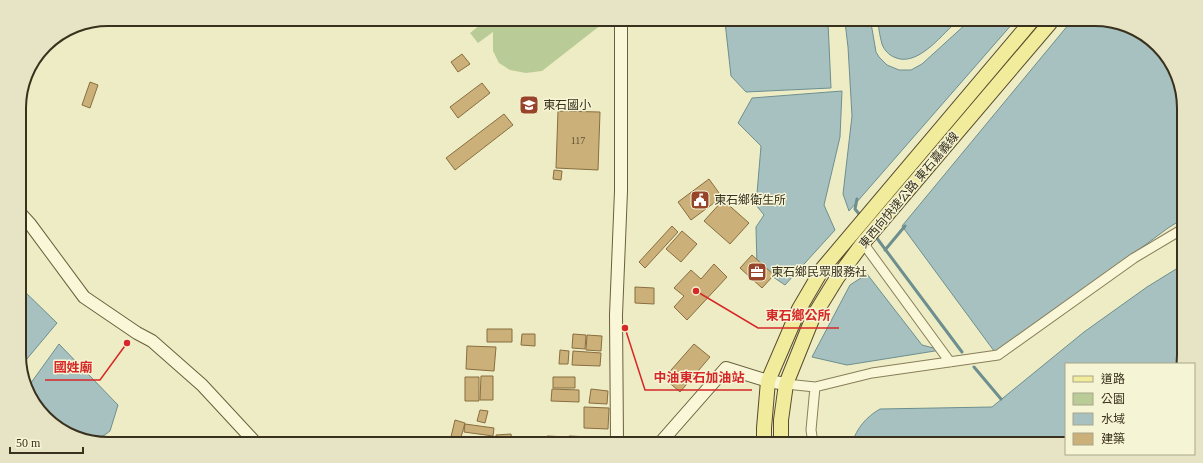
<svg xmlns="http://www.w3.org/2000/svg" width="1203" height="463" viewBox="0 0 1203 463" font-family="'Times New Roman','Noto Sans TC',serif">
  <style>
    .green { fill: #b9cc98 }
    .water { fill: #a6c1c0; stroke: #6d8f8f }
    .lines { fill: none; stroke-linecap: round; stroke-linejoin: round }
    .stream { stroke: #6d8f8f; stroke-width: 3 }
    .building { fill: #ccb07a; stroke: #886e40 }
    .street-casing { stroke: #897e5a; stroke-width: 11 }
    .secondary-casing { stroke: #6a5f3e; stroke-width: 14 }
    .primary-casing { stroke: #564b2f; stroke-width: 16 }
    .street { stroke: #f9f7d7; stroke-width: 9 }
    .secondary { stroke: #f9f7d7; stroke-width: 12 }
    .primary { stroke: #f1eb9c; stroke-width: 14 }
    .labels { text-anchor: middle; stroke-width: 3; stroke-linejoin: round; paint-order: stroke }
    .number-label { font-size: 10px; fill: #5e5135 }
    .poi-label { font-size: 12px; fill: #39311e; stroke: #f5f4d4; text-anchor: start }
    .street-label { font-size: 12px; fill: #39311e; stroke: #f5f4d4 }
    .rim { fill: none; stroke: #39311e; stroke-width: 2 }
    .leader { fill: none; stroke: #d62828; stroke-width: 1.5 }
    .callout-dot { fill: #d62828; stroke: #f5f4d4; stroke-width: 1.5 }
    .callout-label { font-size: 13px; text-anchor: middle; font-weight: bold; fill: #d62828; stroke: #f5f4d4; stroke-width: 3; stroke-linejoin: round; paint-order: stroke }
  </style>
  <rect width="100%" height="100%" fill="#eeecc4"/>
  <path class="green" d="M485,21H606L542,71L526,73L510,70L499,63L493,51V32L478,43L470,33Z"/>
  <path class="water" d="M725,22H828L831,88L746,92L731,76Z
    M845,22L871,23L876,52L879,57L887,65L899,70H911L922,64L967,23H1013L849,211L843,194L852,116L848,47Z
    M878,23H955C940,37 916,68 894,57C889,55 884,50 882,44C880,37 879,30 878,23Z
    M1069,24H1124L1162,50L1183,96L1181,220L1168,228L997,355L902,226Z
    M842,91L840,137L824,205L835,230L785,285L757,266L756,227L764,215L756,205L761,146L738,123L752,98Z
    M1181,266L1179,364H1066V444L852,443C857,428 866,417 880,409L992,407L1084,332L1147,287Z
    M867,274L922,345L941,350L847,365L812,357L850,285Z
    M20,287L57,323L21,366Z
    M59,344L118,405L110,431L99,439H79L41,413L28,387Z"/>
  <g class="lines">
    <path class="stream" d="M857,199L855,209L860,215
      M876,237L962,352
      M885,250L905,226
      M974,367L1001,399"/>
  </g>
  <path class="building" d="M462,54L470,64L458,72L451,62Z
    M90,82L98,85L90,108L82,105Z
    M482,83L490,93L458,118L450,107Z
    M558,111L600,112L598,170L556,168Z
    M504,114L513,125L455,170L446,158Z
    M554,170L562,171L561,180L553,179Z
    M709,179L722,197L691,220L678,202Z
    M723,200L749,223L730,244L704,221Z
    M672,226L678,232L645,268L639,262Z
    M682,231L697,244L681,262L666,249Z
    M752,255L774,275L762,288L740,268Z
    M714,264L727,277L687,320L674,307L684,296L674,288L691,270L701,279Z
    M635,287L654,288V304L635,303Z
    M487,329H512V342H487Z
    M522,334H535V346L521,345Z
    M573,334L586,335L585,349L572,348Z
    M587,335L602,336L601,351L586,350Z
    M694,344L710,357L680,392L664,378Z
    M467,346L496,347L494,371L466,369Z
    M560,350L569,351L568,364H559Z
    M573,351L601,353L600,366L572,365Z
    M481,376H493V400H480Z
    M465,377H479V401H465Z
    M553,377H575V388H553Z
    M552,389L579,390V402L551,401Z
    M591,389L608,391L607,404L589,403Z
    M584,407L609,408L608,429L584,428Z
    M480,410L488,411L485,423L477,421Z
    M455,420L465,423L460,441H450Z
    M465,424L494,428L493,436L464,432Z
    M511,434L512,441H497L496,435Z
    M547,436L568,437L567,441H547Z
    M569,436L611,438V442L569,441Z"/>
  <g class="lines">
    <defs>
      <path id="street" d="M863,243L950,362
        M786,384L815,387L872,373L998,355L1134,258L1181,230
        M813,443L811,430L815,387"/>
      <path id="secondary" d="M20,213L30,224L84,297L137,333L152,341L202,385L253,440
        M617,442L616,315L621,191V21
        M661,442L726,368L768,381L786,384"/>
      <path id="primary" d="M764,442V428L768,381L799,309L823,268L1030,23
        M781,442V420L786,384L813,317L837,278L863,243L1050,23"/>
    </defs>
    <use href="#street" class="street-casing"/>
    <use href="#secondary" class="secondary-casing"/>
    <use href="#primary" class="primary-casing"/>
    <use href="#street" class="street"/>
    <use href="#secondary" class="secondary"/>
    <use href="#primary" class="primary"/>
  </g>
  <defs>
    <symbol id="school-square" viewBox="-11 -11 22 22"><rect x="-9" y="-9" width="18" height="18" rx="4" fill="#97442b" stroke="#f5f4d4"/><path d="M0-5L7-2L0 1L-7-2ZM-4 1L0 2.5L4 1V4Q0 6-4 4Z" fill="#fff"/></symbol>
    <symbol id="civic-square" viewBox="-11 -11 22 22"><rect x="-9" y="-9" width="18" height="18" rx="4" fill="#97442b" stroke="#f5f4d4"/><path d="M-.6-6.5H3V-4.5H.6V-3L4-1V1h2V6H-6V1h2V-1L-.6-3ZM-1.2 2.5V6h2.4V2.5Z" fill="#fff"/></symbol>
    <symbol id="office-square" viewBox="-11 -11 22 22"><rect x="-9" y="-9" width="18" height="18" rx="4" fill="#97442b" stroke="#f5f4d4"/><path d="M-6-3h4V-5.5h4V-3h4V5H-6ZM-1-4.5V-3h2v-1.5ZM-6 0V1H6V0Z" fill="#fff"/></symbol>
  </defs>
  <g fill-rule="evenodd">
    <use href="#school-square" x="518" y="94" width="22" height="22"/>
    <use href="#civic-square" x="689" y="189" width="22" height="22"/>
    <use href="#office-square" x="746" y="261" width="22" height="22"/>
  </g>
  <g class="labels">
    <g class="number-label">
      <text x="578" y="144">117</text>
    </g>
    <g class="poi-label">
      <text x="543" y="109">東石國小</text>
      <text x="714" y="204">東石鄉衛生所</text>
      <text x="771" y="276">東石鄉民眾服務社</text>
    </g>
    <g class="street-label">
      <text transform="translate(909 190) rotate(-50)" y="4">東西向快速公路 東石嘉義線</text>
    </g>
  </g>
  <path d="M0 0H1203V463H0ZM108 26H1095A82 82 0 0 1 1177 108V355A82 82 0 0 1 1095 437H108A82 82 0 0 1 26 355V108A82 82 0 0 1 108 26Z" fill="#e6e4c5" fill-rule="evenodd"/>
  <path class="rim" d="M108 26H1095A82 82 0 0 1 1177 108V355A82 82 0 0 1 1095 437H108A82 82 0 0 1 26 355V108A82 82 0 0 1 108 26Z"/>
  <path class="leader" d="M696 291L758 328H839M127 343L100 380H45M625 328L645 390H752"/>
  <g class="callout-dot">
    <circle cx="696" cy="291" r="4"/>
    <circle cx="127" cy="343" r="4"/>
    <circle cx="625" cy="328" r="4"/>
  </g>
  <g class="callout-label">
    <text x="798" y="320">東石鄉公所</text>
    <text x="73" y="372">國姓廟</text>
    <text x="699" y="382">中油東石加油站</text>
  </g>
  <rect x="1065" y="363" width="130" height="92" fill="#f5f4d4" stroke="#aaa68b"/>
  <rect x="1073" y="376" width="20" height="6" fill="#f1eb9c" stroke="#aaa68b"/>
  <text x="1101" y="383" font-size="12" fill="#39311e">道路</text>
  <rect x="1073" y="393" width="20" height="12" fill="#b9cc98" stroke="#aaa68b"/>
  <text x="1101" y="403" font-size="12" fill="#39311e">公園</text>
  <rect x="1073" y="413" width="20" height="12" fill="#a6c1c0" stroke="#aaa68b"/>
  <text x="1101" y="423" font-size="12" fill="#39311e">水域</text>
  <rect x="1073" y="433" width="20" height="12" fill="#ccb07a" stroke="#aaa68b"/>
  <text x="1101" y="443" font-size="12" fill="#39311e">建築</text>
  <path d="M10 447v6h73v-6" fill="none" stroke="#39311e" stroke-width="2"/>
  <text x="16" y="447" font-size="12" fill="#39311e" stroke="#f5f4d4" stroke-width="3" paint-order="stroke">50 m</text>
</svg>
